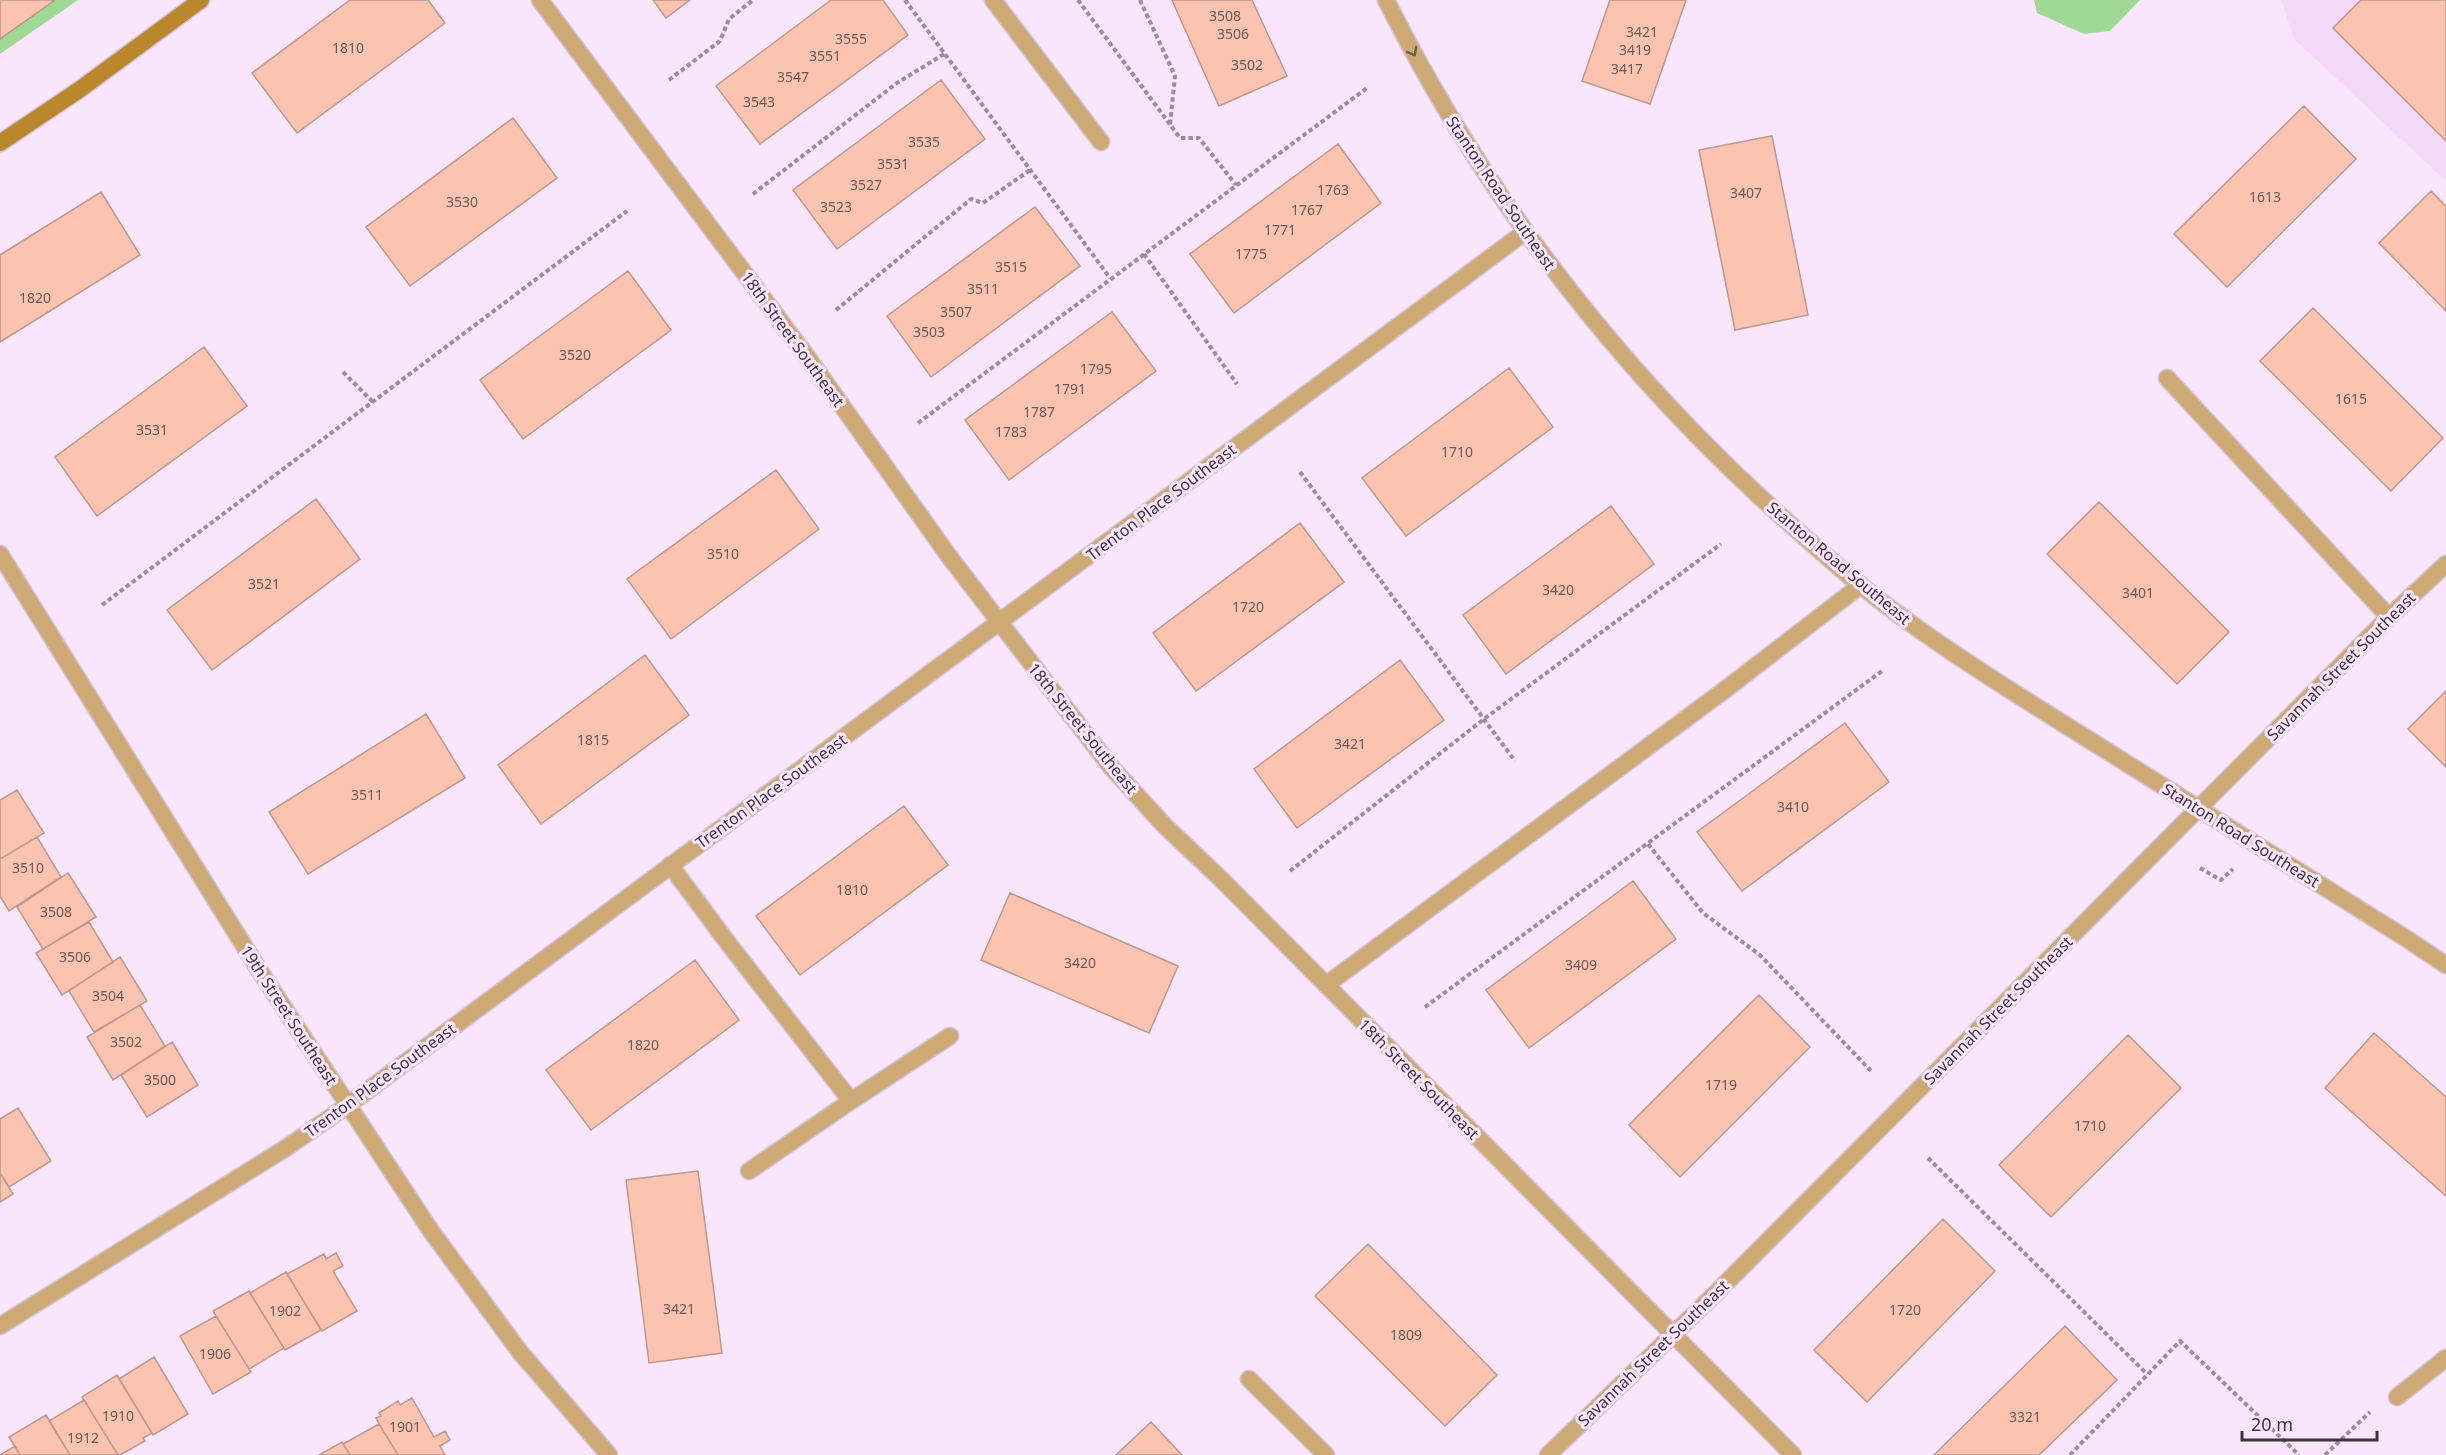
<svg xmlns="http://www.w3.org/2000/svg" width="2446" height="1455" viewBox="0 0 2446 1455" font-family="'Noto Sans',sans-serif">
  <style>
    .built { fill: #f5d7fa }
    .green { fill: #a0d996 }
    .building { fill: #fcc3b0; stroke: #bd988d; stroke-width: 1.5 }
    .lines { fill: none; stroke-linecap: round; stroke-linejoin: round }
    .service-casing { stroke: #d4c2d6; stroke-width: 19 }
    .minor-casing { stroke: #d4c2d6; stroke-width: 19 }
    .tertiary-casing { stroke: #d4c2d6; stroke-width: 19 }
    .secondary-casing { stroke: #d4c2d6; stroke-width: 19 }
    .path { stroke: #9b8c9e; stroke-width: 4; stroke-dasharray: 4.5 3; stroke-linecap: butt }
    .service { stroke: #cda975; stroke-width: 16 }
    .minor { stroke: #cda975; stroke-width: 16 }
    .tertiary { stroke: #cda975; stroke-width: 16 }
    .secondary { stroke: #bb872d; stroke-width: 16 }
    .oneway { stroke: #705d53 }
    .labels { text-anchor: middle; stroke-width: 6; stroke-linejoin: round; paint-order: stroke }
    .number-label { font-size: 14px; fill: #6e585c }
    .street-label { font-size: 16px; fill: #3e3440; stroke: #f9e5fc }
  </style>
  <rect width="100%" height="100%" fill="#f9e5fc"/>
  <path class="built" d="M2281,0H2446V181L2294,39Z"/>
  <path class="green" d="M0,0H78L0,54Z
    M2034,0H2140L2110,31L2084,34L2037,13Z"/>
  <path class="building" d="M0,0H55L0,39Z
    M350,0H428L445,23L297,133L252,73Z
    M653,0H690L666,18Z
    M831,0H883L908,35L760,144L716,86Z
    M1172,0H1252L1287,76L1219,106Z
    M1610,0H1686L1650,104L1582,81Z
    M2361,0H2446V141L2333,28Z
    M941,80L985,139L837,249L793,190Z
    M2304,106L2356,159L2227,287L2174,234Z
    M513,118L557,178L410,286L366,227Z
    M1772,136L1808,315L1735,330L1699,150Z
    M1338,144L1381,203L1234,313L1190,254Z
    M2431,191L2446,206V311L2379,243Z
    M101,192L140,255L0,342V255Z
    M1035,207L1080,266L931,377L887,316Z
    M628,271L671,330L523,439L480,380Z
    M2313,308L2443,438L2391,491L2260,361Z
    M1112,312L1156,371L1009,480L965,420Z
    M204,347L247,406L97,516L55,457Z
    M1509,368L1553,427L1406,536L1362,478Z
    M776,470L819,529L671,639L627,579Z
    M316,499L360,559L212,670L167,610Z
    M2099,502L2229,632L2177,684L2047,554Z
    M1611,506L1654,564L1506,674L1463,615Z
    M1300,523L1344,582L1196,691L1153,633Z
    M645,655L689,715L541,824L498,765Z
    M1400,660L1444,720L1297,828L1254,769Z
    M2446,691V767L2408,729Z
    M426,714L465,778L308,874L269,812Z
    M1845,723L1889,782L1742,891L1697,832Z
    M17,790L44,833L0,859V800Z
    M904,806L948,865L800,975L756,916Z
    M37,837L61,877L9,911L0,896V859Z
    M68,873L96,917L43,949L17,907Z
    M1633,881L1676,939L1529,1048L1486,990Z
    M1010,893L1178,966L1149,1033L981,960Z
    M89,922L113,962L62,995L36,953Z
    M120,957L147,1001L94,1032L69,991Z
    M695,960L739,1020L591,1130L546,1070Z
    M1759,995L1810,1047L1680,1177L1629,1125Z
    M140,1005L165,1046L113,1080L87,1037Z
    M2374,1033L2446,1097V1196L2325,1088Z
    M2128,1035L2181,1088L2051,1217L1999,1165Z
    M172,1042L198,1085L147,1117L121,1075Z
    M18,1108L51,1161L9,1187L0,1173V1119Z
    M698,1171L722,1353L649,1363L626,1180Z
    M0,1173L13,1194L0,1202Z
    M1943,1219L1995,1271L1867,1402L1814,1350Z
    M1368,1244L1497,1375L1445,1426L1315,1296Z
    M336,1253L343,1266L333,1271L357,1311L322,1331L287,1274L324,1254L326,1259Z
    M286,1272L321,1330L285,1350L250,1293Z
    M249,1291L284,1348L249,1369L213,1311Z
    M216,1316L251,1372L213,1394L180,1336Z
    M2065,1326L2117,1380L2039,1455H1934Z
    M154,1357L188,1414L153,1435L119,1379Z
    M117,1375L152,1433L143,1438L145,1441L120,1455H118L82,1397Z
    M412,1398L434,1437L445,1431L450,1440L440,1446L445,1455H398L379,1424L376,1418L381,1416L379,1413L398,1401L400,1405Z
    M84,1400L118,1455H70L49,1421Z
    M46,1415L70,1455H20L9,1437Z
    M1151,1422L1182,1455H1116Z
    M379,1424L398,1455H350L343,1444Z
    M342,1442L350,1455H319Z
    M15,1446L20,1455H0Z"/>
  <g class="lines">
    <defs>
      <path id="service" d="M993,0L1101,142
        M2167,378L2389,617
        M670,865L728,943L851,1101L749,1171
        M1326,985L1726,689L1861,585
        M851,1101L950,1036
        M1249,1379L1326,1455
        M2397,1397L2446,1358"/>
      <path id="minor" d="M540,0L808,358L948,555L1111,767L1165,826L1223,881L1793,1455
        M0,554L261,973L431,1231L520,1352L609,1455
        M0,1326L286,1148L348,1105L1525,232
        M1548,1455L1715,1294L2389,617L2446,564"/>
      <path id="tertiary" d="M1386,0C1481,189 1604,352 1759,496C1804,537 1850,579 1899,615C1966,664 2037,707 2107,751C2207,813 2307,876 2407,939L2446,965"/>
      <path id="secondary" d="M0,143L79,90L201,0"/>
    </defs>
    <use href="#service" class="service-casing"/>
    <use href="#minor" class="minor-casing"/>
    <use href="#tertiary" class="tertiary-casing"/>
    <use href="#secondary" class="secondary-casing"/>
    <path class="path" d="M905,0L1110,278
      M1078,0L1180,138H1199L1236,185
      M1140,0L1175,76L1170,125
      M669,80L720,41L729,19L753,0
      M753,194L897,83L944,54
      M1144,254L1237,384
      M836,310L971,199L983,203L1030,170
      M343,372L373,402
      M918,423L1367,88
      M1300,472L1515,761
      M102,605L627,211
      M1648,844L1703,913L1760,955L1871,1071
      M2200,868L2221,880L2233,869
      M1290,871L1484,719L1721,544
      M1425,1007L1882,671
      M1928,1158L2147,1374
      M2070,1455L2180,1341L2299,1455
      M2325,1455L2370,1412"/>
    <use href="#service" class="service"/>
    <use href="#minor" class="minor"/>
    <use href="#tertiary" class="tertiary"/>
    <use href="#secondary" class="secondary"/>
  </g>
  <defs><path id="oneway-chevron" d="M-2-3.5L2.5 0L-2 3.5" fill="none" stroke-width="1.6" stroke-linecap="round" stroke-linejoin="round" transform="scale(1.5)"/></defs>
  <use class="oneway" href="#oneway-chevron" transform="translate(1413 52) rotate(61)"/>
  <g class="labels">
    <g class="number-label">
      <text x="1225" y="21">3508</text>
      <text x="1642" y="37">3421</text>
      <text x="1233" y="39">3506</text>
      <text x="851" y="44">3555</text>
      <text x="348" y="53">1810</text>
      <text x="1635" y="55">3419</text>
      <text x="825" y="61">3551</text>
      <text x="1247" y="70">3502</text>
      <text x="1627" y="74">3417</text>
      <text x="793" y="82">3547</text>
      <text x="759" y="107">3543</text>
      <text x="924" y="147">3535</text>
      <text x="893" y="169">3531</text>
      <text x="866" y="190">3527</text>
      <text x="1333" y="195">1763</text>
      <text x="1746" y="198">3407</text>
      <text x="2265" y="202">1613</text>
      <text x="462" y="207">3530</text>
      <text x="836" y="212">3523</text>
      <text x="1307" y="215">1767</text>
      <text x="1280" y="235">1771</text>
      <text x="1251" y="259">1775</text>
      <text x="1011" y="272">3515</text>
      <text x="983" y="294">3511</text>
      <text x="35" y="303">1820</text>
      <text x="956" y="317">3507</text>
      <text x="929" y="337">3503</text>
      <text x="575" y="360">3520</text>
      <text x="1096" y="374">1795</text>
      <text x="1070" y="394">1791</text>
      <text x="2351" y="404">1615</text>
      <text x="1039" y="417">1787</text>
      <text x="152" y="435">3531</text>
      <text x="1011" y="437">1783</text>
      <text x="1457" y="457">1710</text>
      <text x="723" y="559">3510</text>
      <text x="264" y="589">3521</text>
      <text x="1558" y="595">3420</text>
      <text x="2138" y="598">3401</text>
      <text x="1248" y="612">1720</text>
      <text x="593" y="745">1815</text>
      <text x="1350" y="749">3421</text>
      <text x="367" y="800">3511</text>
      <text x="1793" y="812">3410</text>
      <text x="28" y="873">3510</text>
      <text x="852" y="895">1810</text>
      <text x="56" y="917">3508</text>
      <text x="75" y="962">3506</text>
      <text x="1080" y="968">3420</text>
      <text x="1581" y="970">3409</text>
      <text x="108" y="1001">3504</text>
      <text x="126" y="1047">3502</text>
      <text x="643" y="1050">1820</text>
      <text x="160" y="1085">3500</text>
      <text x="1721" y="1090">1719</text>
      <text x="2090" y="1131">1710</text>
      <text x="679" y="1314">3421</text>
      <text x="1905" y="1315">1720</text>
      <text x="285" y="1316">1902</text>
      <text x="1406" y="1340">1809</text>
      <text x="215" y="1359">1906</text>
      <text x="118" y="1421">1910</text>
      <text x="2025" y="1422">3321</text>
      <text x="405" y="1432">1901</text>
      <text x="83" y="1443">1912</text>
    </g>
    <g class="street-label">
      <text transform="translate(1501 193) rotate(56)" y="6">Stanton Road Southeast</text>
      <text transform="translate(793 339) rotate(54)" y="6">18th Street Southeast</text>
      <text transform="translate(1161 502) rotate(-37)" y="6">Trenton Place Southeast</text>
      <text transform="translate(1839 563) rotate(40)" y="6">Stanton Road Southeast</text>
      <text transform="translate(2341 666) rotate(-45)" y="6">Savannah Street Southeast</text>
      <text transform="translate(1083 728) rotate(51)" y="6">18th Street Southeast</text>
      <text transform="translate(771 791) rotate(-36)" y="6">Trenton Place Southeast</text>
      <text transform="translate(2241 835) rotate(32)" y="6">Stanton Road Southeast</text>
      <text transform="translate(1998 1010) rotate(-45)" y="6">Savannah Street Southeast</text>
      <text transform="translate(289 1015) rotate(57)" y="6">19th Street Southeast</text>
      <text transform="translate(1419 1079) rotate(45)" y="6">18th Street Southeast</text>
      <text transform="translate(380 1080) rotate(-36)" y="6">Trenton Place Southeast</text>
      <text transform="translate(1653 1353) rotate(-44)" y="6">Savannah Street Southeast</text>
    </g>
  </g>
  <path d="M2242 1431v9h135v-9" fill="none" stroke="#3e3440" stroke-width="3"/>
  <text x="2251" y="1431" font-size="18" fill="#3e3440" stroke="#f9e5fc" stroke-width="4.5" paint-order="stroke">20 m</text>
</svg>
